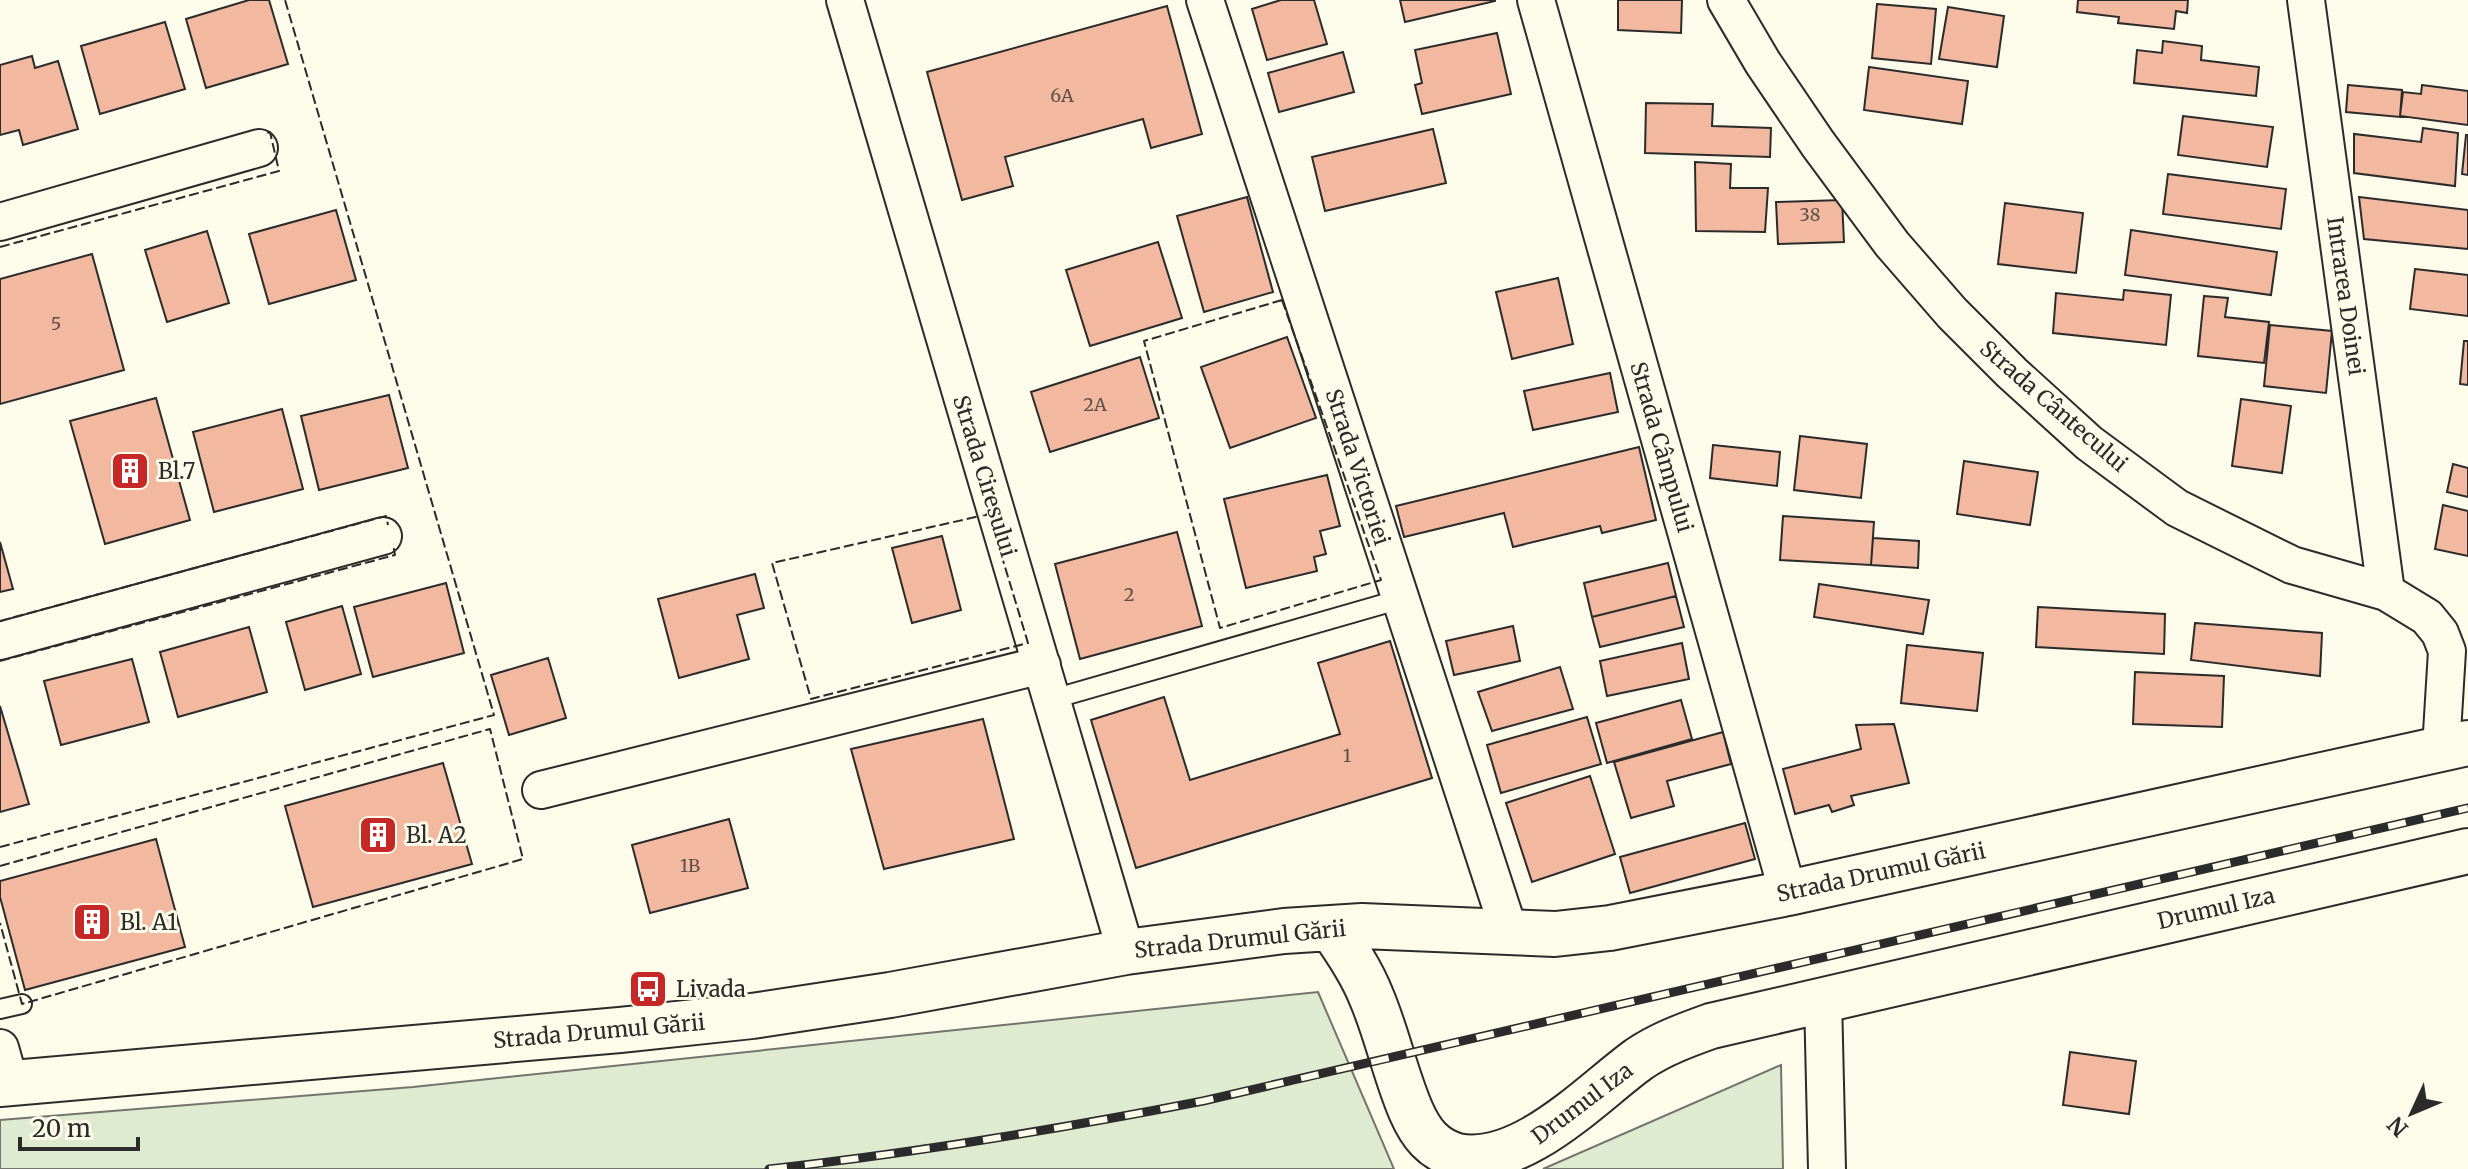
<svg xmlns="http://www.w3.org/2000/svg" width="2468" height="1169" viewBox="0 0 2468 1169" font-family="Merriweather,serif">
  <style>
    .green { fill: #deebd1; stroke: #74746e; stroke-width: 2 }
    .building { fill: #f2b8a0; stroke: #2b2b2b; stroke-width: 2 }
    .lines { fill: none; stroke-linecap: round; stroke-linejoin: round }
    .lane-casing { stroke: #2b2b2b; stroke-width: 22 }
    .street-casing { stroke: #2b2b2b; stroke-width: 40 }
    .secondary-casing { stroke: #2b2b2b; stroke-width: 48 }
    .lane { stroke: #fdfbea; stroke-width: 18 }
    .street { stroke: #fdfbea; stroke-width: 36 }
    .secondary { stroke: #fdfbea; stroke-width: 44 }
    .rail-casing { stroke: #2b2b2b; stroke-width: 9 }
    .rail { stroke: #fdfbea; stroke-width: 6; stroke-dasharray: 18; stroke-linecap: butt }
    .fence { stroke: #2b2b2b; stroke-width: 2; stroke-dasharray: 10 4; stroke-linecap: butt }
    .labels { text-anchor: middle; stroke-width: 6; stroke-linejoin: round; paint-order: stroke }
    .number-label { font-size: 18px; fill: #5d4e48 }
    .street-label { font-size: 22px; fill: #2b2b2b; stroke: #fdfbea }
    .poi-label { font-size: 22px; fill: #2b2b2b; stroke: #fdfbea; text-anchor: start }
  </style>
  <rect width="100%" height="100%" fill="#fdfbea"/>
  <path class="green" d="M1318,992L1394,1169H0V1120L413,1087Z
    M1781,1065L1783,1169H1543Z"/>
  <path class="building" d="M249,0H269L288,64L206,88L186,19Z
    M1281,0H1314L1327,44L1267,60L1252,9Z
    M1400,0H1495V1L1405,22Z
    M1618,0H1682L1681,33L1618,30Z
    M2078,0H2188L2187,13L2176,11L2174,29L2118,23L2119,17L2077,12Z
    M1877,4L1936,9L1931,64L1872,58Z
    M1167,6L1202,134L1151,148L1143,119L1005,157L1013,186L962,200L927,72Z
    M1948,7L2004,16L1997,67L1939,59Z
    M165,22L185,89L100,114L81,46Z
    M1497,33L1511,94L1422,114L1415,85L1422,83L1415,50Z
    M2163,41L2202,46L2201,60L2259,67L2256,96L2134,83L2137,50L2162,53Z
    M1343,52L1354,92L1279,112L1268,73Z
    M32,56L35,68L58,61L78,129L23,145L19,130L0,135V65Z
    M1869,67L1968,81L1962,124L1864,110Z
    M2348,85L2402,90L2400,117L2346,112Z
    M2422,85L2468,91V125L2400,116L2403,92L2421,94Z
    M1646,103L1713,104L1712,126L1771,128L1770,157L1645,153Z
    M2183,116L2273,127L2267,167L2178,155Z
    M2423,128L2458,133L2455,186L2354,173V134L2421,142Z
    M1433,129L1446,183L1325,211L1312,157Z
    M2466,135H2468V175L2462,174Z
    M1695,162L1731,164L1730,188H1768L1765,232L1696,231Z
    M2168,174L2286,189L2281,229L2163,214Z
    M1247,197L1273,292L1204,312L1177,216Z
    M2359,197L2468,210V249L2364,239Z
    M1842,200L1844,242L1778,244L1776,202Z
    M2005,203L2083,213L2076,273L1998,264Z
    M336,210L356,280L269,304L249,234Z
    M2131,230L2277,252L2271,295L2125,275Z
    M207,231L229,303L167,322L145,250Z
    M1158,242L1182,318L1090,346L1066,270Z
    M92,254L124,370L0,404V279Z
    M2415,269L2468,275V316L2410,309Z
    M1558,278L1573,344L1512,359L1496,292Z
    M2124,290L2171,295L2166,345L2053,333L2056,293L2123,300Z
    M2204,296L2228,298L2225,317L2269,322L2264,363L2198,356Z
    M2270,325L2332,331L2326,393L2264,386Z
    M1287,337L1316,418L1230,448L1201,367Z
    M2464,341H2468V385L2460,384Z
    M1140,357L1159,418L1050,452L1031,392Z
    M1610,373L1618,412L1533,430L1524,391Z
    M389,395L408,468L319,490L301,416Z
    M156,398L190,520L105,544L70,421Z
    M2241,399L2291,406L2282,473L2232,466Z
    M282,409L303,489L214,512L193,432Z
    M1800,436L1867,444L1861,498L1794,490Z
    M1713,445L1780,452L1777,486L1710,478Z
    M1639,447L1656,520L1602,533L1600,526L1513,547L1504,513L1404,537L1396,506Z
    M1964,461L2038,472L2030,525L1957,514Z
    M2453,464L2468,468V497L2447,492Z
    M1327,475L1340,526L1320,531L1326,554L1314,557L1317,571L1246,588L1224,499Z
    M2443,505L2468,511V556L2435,549Z
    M1783,516L1874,522L1871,565L1780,560Z
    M1177,532L1202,626L1080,659L1055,564Z
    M942,536L961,610L912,623L892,548Z
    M1873,538L1919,541L1918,568L1871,565Z
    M0,542L13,589L0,592Z
    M1668,563L1676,596L1592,617L1584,583Z
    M755,574L764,608L737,615L749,659L679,678L658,599Z
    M446,583L464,653L373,677L354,607Z
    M1819,584L1929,600L1923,634L1814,617Z
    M1676,596L1684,627L1600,647L1592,617Z
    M342,606L361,674L305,690L286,622Z
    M2038,607L2165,614L2164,654L2036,647Z
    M2195,623L2322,633L2320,676L2191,660Z
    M1513,626L1520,661L1454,675L1446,641Z
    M249,627L267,692L178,717L160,652Z
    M1390,641L1432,778L1136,868L1091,720L1164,697L1190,780L1340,734L1318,663Z
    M1682,643L1689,679L1607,696L1600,661Z
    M1907,645L1983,653L1977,711L1901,703Z
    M548,658L566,718L509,735L491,675Z
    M132,659L149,722L61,745L44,681Z
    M1560,667L1573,709L1492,731L1478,692Z
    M2135,672L2224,676L2222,727L2133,724Z
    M1681,700L1692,739L1607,763L1596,723Z
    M0,706L29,804L0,812Z
    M1587,717L1601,764L1501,793L1487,745Z
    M983,719L1014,839L884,869L851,749Z
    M1894,724L1909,783L1851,796L1854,805L1832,812L1829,805L1795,814L1783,769L1861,749L1856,725Z
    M1723,732L1731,764L1667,781L1674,806L1631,818L1614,762Z
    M443,763L472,864L313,907L285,806Z
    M1590,776L1615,854L1532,882L1506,803Z
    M729,819L748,888L650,913L632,845Z
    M1745,823L1755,859L1630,893L1620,857Z
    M156,839L185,947L25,990L0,897V881Z
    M2070,1052L2136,1061L2129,1114L2063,1105Z"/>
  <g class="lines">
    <defs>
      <path id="lane" d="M1053,699L1401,599
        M0,1009L22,1004"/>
      <path id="street" d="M845,0L1126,952
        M1205,0L1510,934
        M1536,0L1788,893
        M1726,0L1763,63L1818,144L1892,244L1952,313L2012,373L2089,443L2177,508L2292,565L2386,592L2427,617L2440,633L2447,651L2441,749
        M2306,0L2386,592
        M0,222L259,148
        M0,641L383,536
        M541,790L1042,665
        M1823,998L1827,1169
        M0,1048L10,1083"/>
      <path id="secondary" d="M1331,928C1346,949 1361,971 1371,996C1387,1033 1395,1074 1411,1111C1421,1134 1433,1149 1457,1156C1522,1169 1592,1093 1639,1059C1661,1044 1686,1035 1711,1026L2468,851
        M0,1084L620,1030L752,1016L890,995L1126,952L1284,931L1362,926L1555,934L1610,928L1788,893L2468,743"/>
    </defs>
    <use href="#lane" class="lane-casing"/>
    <use href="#street" class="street-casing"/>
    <use href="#secondary" class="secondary-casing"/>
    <use href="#lane" class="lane"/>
    <use href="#street" class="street"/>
    <use href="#secondary" class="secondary"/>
    <defs>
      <path id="rail" d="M769,1169C915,1153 1059,1129 1203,1101L2468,808"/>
    </defs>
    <use href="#rail" class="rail-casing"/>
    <use href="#rail" class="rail"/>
    <path class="fence" d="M0,247L279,171L270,132L264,134
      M1282,300L1381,580L1220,628L1144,341Z
      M989,514L1028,643L811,699L772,563Z
      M0,621L386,516L388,525
      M0,661L395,555L393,544
      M0,847L494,715L285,0
      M0,866L490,729L523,859L22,1004L0,923"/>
  </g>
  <defs>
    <symbol id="building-square" viewBox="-11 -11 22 22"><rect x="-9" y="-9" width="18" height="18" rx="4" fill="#c62828" stroke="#fdfbea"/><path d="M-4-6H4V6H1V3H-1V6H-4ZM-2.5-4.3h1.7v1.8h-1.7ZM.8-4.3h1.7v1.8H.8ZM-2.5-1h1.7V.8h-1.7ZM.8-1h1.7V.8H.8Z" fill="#fff"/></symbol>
    <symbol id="bus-square" viewBox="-11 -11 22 22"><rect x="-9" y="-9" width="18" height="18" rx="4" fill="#c62828" stroke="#fdfbea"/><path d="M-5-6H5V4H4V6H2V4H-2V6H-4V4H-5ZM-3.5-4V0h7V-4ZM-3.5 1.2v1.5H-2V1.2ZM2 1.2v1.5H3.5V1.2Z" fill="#fff"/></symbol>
  </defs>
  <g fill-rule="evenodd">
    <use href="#building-square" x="108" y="449" width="44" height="44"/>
    <use href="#building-square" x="356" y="813" width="44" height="44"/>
    <use href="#building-square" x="70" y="900" width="44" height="44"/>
    <use href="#bus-square" x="626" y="967" width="44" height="44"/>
  </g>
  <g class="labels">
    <g class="number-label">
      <text x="1062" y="102">6A</text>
      <text x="1810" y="221">38</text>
      <text x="56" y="330">5</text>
      <text x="1095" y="411">2A</text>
      <text x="1129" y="601">2</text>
      <text x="1347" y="762">1</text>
      <text x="690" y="872">1B</text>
    </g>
    <g class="street-label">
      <text transform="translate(2346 296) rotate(82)" y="8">Intrarea Doinei</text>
      <text transform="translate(2054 406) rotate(41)" y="8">Strada Cântecului</text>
      <text transform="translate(1662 447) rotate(74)" y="8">Strada Câmpului</text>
      <text transform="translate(1358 467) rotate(72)" y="8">Strada Victoriei</text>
      <text transform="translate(985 476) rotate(73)" y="8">Strada Cireșului</text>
      <text transform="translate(1881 872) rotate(-12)" y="8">Strada Drumul Gării</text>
      <text transform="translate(2216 908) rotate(-13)" y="8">Drumul Iza</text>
      <text transform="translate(1240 939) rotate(-6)" y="8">Strada Drumul Gării</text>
      <text transform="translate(599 1031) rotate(-5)" y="8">Strada Drumul Gării</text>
      <text transform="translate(1582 1103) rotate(-37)" y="8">Drumul Iza</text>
    </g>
    <g class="poi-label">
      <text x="158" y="479">Bl.7</text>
      <text x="406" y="843">Bl. A2</text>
      <text x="120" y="930">Bl. A1</text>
      <text x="676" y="997">Livada</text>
    </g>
  </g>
  <g transform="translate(2412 1113) rotate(226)" stroke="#fdfbea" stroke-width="6" paint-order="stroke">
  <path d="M0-6L14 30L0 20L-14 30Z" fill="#2b2b2b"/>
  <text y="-12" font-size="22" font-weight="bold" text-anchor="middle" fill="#2b2b2b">N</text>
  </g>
  <path d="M20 1137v12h118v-12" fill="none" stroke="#2b2b2b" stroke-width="4"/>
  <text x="32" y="1137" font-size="24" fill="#2b2b2b" stroke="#fdfbea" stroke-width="6" paint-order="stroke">20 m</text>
</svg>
